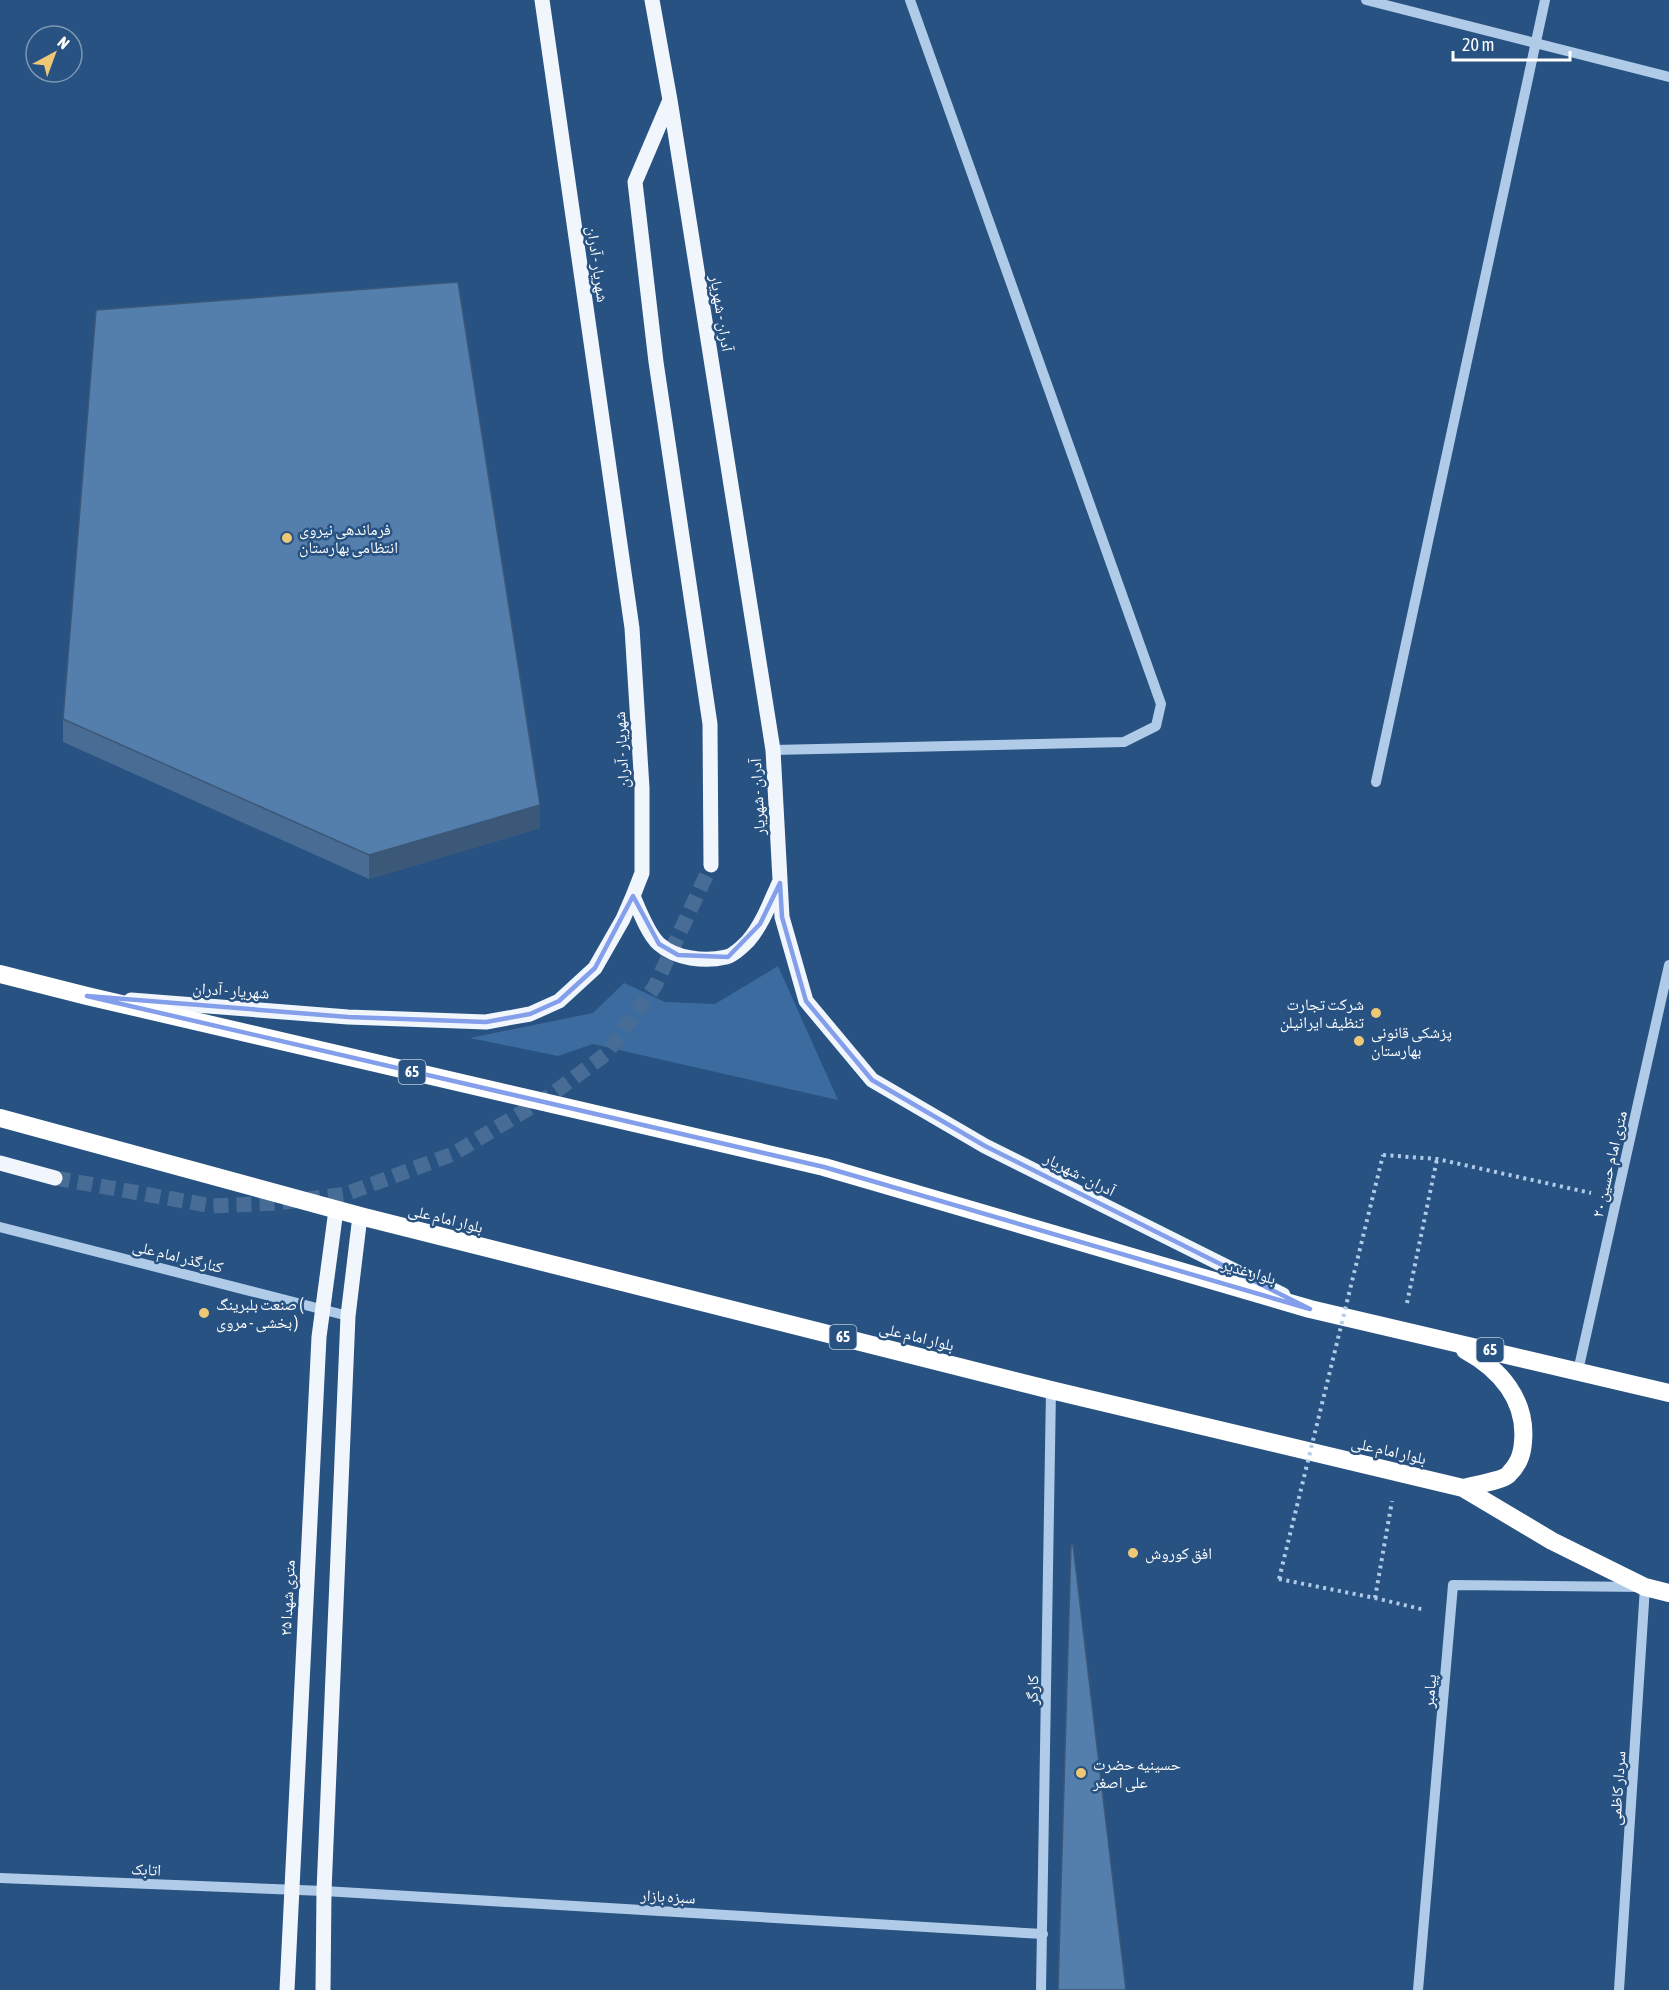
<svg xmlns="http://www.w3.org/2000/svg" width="1669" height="1990" viewBox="0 0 1669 1990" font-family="'Asap Condensed','Noto Naskh Arabic',sans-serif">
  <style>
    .green { fill: #3c6c9f }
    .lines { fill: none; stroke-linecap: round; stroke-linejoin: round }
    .major-tunnel { stroke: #476c95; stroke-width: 15; stroke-dasharray: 15 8; stroke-linecap: butt }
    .path { stroke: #b0cbe7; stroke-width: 4; stroke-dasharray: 3 4.5; stroke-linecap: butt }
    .minor { stroke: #b0cbe7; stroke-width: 10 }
    .major { stroke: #f1f6fd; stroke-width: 15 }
    .highway { stroke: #fff; stroke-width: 18 }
    .path-bridge { stroke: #b0cbe7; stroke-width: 4; stroke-dasharray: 3 4.5; stroke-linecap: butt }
    .wall { fill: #486c94 }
    .shaded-wall { fill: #3b5878 }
    .building { fill: #547eac; stroke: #3b5878; stroke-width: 1.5 }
    .marked { fill: none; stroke: #839eea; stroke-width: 4.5; stroke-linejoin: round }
    .poi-dot { fill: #efc876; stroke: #275282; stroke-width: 2 }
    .labels { text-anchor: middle; stroke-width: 5; stroke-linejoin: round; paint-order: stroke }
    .shield { fill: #275282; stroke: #becbda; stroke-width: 1.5 }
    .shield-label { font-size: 15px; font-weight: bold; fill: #fff }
    .street-label { font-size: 16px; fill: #fff; stroke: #275282 }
    .poi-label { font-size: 16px; fill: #fff; stroke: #275282; text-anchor: start }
  </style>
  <rect width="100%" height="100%" fill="#275282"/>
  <path class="green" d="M778,966L838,1100L593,1044L558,1056L470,1038L593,1013L624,983L665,1002L715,1004Z"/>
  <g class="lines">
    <path class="major-tunnel" d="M55,1178L212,1206L278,1203L346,1194L453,1154L551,1095L606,1054L655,986L711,865"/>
    <path class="path" d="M1383,1155L1437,1159L1591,1193
      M1407,1303L1437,1159
      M1279,1579L1375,1598L1425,1610
      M1375,1598L1392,1501"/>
    <path class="minor" d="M1366,0L1669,77
      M773,750L1124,742L1156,726L1161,704L910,0
      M1376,782L1545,0
      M0,1227L348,1316
      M1578,1371L1669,965
      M0,1878L324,1891L1043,1934
      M1041,1990L1051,1390
      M1418,1990L1453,1585L1645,1587L1619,1990"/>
    <path class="major" d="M652,0L670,100L773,750L782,917L806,1001L872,1080L985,1146L1283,1295
      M670,100L635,182L656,362L710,724L711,865
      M633,896C639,910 648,934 659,944C676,959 705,962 726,957C733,956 743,946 748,941C762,925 770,903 779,883
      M131,1000L348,1017L486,1022L530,1014L559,1001L595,968L623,919L633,896L642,873V788L632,628L542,0
      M0,1163L55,1178
      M287,1990L319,1337L336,1210
      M323,1990L324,1891L348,1316L360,1216"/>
    <path class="highway" d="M0,974L87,996L824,1167L1310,1309L1669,1393
      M0,1118L360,1216L1051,1390L1463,1488L1552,1541L1645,1587L1669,1593
      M1463,1488C1473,1485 1501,1481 1508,1475C1518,1465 1522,1456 1523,1442C1527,1400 1500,1369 1465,1350"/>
    <path class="path-bridge" d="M1279,1579L1383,1155"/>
  </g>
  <path class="wall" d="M63,719L540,828L369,879L63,742Z"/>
  <path class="shaded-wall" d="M540,805V828L369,879V855Z"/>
  <path class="building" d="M458,282L540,805L369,855L63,719L96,310Z
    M1071,1545H1073L1126,1990H1058Z"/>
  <path class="marked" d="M780,883L782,917L806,1001L872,1080L985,1146L1310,1309L824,1167L87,996L348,1017L486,1022L530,1014L559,1001L595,968L633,896L659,944L678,955L728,957L760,924Z"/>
  <g class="poi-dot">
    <circle cx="287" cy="538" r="6"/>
    <circle cx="1376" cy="1013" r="6"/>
    <circle cx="1359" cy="1041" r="6"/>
    <circle cx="204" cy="1313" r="6"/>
    <circle cx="1133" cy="1553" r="6"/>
    <circle cx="1081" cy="1773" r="6"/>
  </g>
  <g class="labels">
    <g class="shield">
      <rect x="398.5" y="1060" width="27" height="24" rx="4.5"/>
      <rect x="829.5" y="1325" width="27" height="24" rx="4.5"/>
      <rect x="1476.5" y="1338" width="27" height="24" rx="4.5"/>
    </g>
    <g class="shield-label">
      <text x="412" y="1077">65</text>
      <text x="843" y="1342">65</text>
      <text x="1490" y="1355">65</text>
    </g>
    <g class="street-label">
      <text transform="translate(598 264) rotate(82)" y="6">شهریار - آدران</text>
      <text transform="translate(722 313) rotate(81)" y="6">آدران - شهریار</text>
      <text transform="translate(621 750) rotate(-93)" y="6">شهریار - آدران</text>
      <text transform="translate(757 797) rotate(-93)" y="6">آدران - شهریار</text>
      <text transform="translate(231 990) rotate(4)" y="6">شهریار - آدران</text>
      <text transform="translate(1609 1164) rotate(-77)" y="6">۲۰ متری امام حسین</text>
      <text transform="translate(1080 1174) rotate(27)" y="6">آدران - شهریار</text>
      <text transform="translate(446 1218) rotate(14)" y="6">بلوار امام علی</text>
      <text transform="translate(178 1256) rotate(14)" y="6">کنارگذر امام علی</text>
      <text transform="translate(1249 1271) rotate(16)" y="6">بلوار غدیر</text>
      <text transform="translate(917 1336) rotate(14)" y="6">بلوار امام علی</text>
      <text transform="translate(1389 1450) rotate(13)" y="6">بلوار امام علی</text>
      <text transform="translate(287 1598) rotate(-87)" y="6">۲۵ متری شهدا</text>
      <text transform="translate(1032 1690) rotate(-89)" y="6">کارگر</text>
      <text transform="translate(1429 1691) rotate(-85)" y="6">پیامبر</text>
      <text transform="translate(1617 1788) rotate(-86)" y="6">سردار کاظمی</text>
      <text transform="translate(146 1869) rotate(3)" y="6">اتابک</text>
      <text transform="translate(668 1896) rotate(3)" y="6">سبزه بازار</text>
    </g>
    <g class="poi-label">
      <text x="299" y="535">فرماندهی نیروی<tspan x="299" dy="18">انتظامی بهارستان</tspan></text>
      <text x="1364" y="1010" text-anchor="end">شرکت تجارت<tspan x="1364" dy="18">تنظیف ایرانیلن</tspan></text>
      <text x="1371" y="1038">پزشکی قانونی<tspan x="1371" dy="18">بهارستان</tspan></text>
      <text x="216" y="1310">صنعت بلبرینگ (<tspan x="216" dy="18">بخشی - مروی )</tspan></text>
      <text x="1145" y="1559">افق کوروش</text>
      <text x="1093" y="1770">حسینیه حضرت<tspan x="1093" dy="18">علی اصغر</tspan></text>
    </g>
  </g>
  <g transform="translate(54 54) rotate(41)"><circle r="28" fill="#275282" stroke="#7d97b4" stroke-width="1.5"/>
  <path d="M0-4.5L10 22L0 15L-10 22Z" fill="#efc876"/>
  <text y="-9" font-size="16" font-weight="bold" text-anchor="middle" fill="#ffffff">N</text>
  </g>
  <path d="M1453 51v9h117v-9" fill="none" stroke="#ffffff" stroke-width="3"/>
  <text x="1462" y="51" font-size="18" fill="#ffffff" stroke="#275282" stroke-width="4.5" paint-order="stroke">20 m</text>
</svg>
